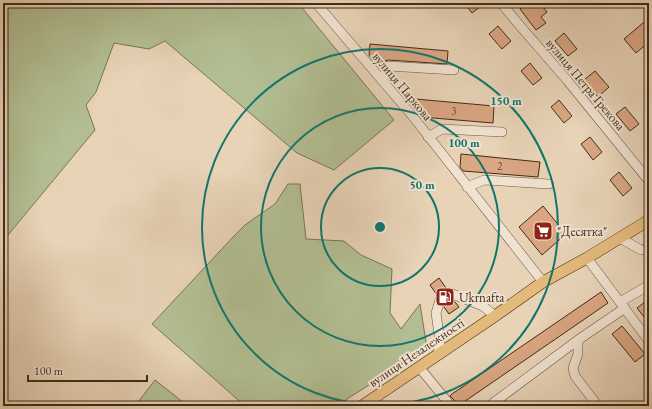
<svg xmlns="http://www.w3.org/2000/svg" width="652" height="409" viewBox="0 0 652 409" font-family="'EB Garamond',serif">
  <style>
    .green { fill: #b2be92; stroke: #7a7556 }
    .building { fill: #daa683; stroke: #412c19 }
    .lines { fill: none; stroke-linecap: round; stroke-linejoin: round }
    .minor-tunnel { stroke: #c7b297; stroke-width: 9; stroke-dasharray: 9 4.5; stroke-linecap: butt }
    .minor-casing { stroke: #6b5640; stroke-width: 10 }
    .major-casing { stroke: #412c19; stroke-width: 12 }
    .minor { stroke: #f0e2d0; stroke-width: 9 }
    .major { stroke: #e4ba7c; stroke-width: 11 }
    .ring { fill: none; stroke: #0f766e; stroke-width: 2 }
    .labels { text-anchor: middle; stroke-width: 4; stroke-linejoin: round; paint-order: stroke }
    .number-label { font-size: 11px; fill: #674a34 }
    .street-label { font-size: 13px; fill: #412c19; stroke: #f0e2d0 }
    .poi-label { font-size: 13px; fill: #412c19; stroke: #f0e2d0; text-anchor: start }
    .centre { fill: #0f766e; stroke: #f0e2d0; stroke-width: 2 }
    .ring-label { font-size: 12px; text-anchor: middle; font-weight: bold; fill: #0f766e; stroke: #f0e2d0; stroke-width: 4; stroke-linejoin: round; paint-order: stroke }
  </style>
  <rect width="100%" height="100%" fill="#e8d3b7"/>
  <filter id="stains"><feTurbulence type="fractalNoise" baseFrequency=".005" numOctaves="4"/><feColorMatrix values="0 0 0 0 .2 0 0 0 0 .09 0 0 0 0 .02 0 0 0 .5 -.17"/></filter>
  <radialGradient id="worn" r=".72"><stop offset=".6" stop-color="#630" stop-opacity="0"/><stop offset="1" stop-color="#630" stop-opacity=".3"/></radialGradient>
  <path class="green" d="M3,3H298L394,120L334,170L297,153L165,41L149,49L114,43L96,92L86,105L95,130L3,241Z
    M288,184H300L306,239L344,241L361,255L392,269L390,313L401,329L420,304L427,348L336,406H245L152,324L234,236L245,225L275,204Z
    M155,380L188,406H135Z"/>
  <path class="building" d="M464,3H485L472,13Z
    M528,3H540L547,12L541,17L546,23L536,30L520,9Z
    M649,18V42L636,53L624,39Z
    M498,26L511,41L502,49L489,34Z
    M564,33L577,49L568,56L555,41Z
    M370,44L448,51L447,64L388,60L385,61L383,62H374L369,55Z
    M530,63L542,78L533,85L521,71Z
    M595,71L609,87L598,97L584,80Z
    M415,99L494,106L493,123L421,117L414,109Z
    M559,100L572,116L564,123L551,107Z
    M625,107L639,124L630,131L616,114Z
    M590,137L602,152L593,160L581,144Z
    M461,154L540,162L538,177L463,171L460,167Z
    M619,172L632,188L623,196L610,180Z
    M543,206L566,234L542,255L519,227Z
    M439,278L446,288L444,291L445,296L448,299L455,302L459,307L449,314L444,307L446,299L445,296L441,294L437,295L430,285Z
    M601,292L608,303L458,406H457L456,402L450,396L452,394Z
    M649,299V313L644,317L637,308Z
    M622,326L645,354L635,362L612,334Z"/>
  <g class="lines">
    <path class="minor-tunnel" d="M641,250L649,245"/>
    <defs>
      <path id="minor" d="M316,3L410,113L543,282
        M501,3L521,27L567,80L649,181
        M382,81L388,66L454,70
        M428,137L442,129L502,132
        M467,187L484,180L549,184
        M620,238L641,250
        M587,258L649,341
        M450,293L483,306L495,316
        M620,302L649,285
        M578,340V354L573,368L575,376L598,406
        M438,354L440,342L436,313L440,300
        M419,367L451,406
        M489,406L578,340L625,308"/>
      <path id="major" d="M362,406L495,316L543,282L587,258L649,220"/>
    </defs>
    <use href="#minor" class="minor-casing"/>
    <use href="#major" class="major-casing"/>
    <use href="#minor" class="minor"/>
    <use href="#major" class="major"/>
  </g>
  <g class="ring">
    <circle cx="380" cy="227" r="59"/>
    <circle cx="380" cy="227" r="119"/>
    <circle cx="380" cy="227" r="178"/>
  </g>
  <defs>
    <symbol id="supermarket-square" viewBox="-11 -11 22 22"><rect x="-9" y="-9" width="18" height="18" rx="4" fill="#8f2418" stroke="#f0e2d0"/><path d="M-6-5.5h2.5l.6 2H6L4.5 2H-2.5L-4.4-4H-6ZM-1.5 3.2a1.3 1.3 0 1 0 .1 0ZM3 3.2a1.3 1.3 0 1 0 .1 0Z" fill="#fff"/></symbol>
    <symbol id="fuel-square" viewBox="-11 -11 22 22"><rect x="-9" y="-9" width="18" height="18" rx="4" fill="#8f2418" stroke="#f0e2d0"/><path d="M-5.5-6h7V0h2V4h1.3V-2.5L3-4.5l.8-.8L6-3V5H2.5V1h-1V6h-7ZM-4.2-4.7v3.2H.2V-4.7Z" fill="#fff"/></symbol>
  </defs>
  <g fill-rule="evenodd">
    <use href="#supermarket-square" x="532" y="220" width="22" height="22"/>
    <use href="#fuel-square" x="434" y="286" width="22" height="22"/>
  </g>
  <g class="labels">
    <g class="number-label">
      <text x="454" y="115">3</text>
      <text x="500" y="170">2</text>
    </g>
    <g class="street-label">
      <text transform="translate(586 84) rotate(50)" y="5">вулиця Петра Грекова</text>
      <text transform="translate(403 86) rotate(50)" y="5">вулиця Паркова</text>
      <text transform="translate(416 352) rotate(-34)" y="5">вулиця Незалежності</text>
    </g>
    <g class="poi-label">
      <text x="557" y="236">"Десятка"</text>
      <text x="459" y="302">Ukrnafta</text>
    </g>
  </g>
  <circle cx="380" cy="227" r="6" class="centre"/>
  <g class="ring-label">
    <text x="506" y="105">150 m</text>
    <text x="464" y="147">100 m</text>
    <text x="422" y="189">50 m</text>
  </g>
  <rect width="652" height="409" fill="none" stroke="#e8d3b7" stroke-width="16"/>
  <rect x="4" y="4" width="644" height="401" fill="none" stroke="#412c19" stroke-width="2"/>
  <rect x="8" y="8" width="636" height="393" fill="none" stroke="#412c19"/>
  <path d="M28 375v6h119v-6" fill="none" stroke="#412c19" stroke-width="2"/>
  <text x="34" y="375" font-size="12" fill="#412c19" stroke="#f0e2d0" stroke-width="3" paint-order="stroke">100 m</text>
  <rect width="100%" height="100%" filter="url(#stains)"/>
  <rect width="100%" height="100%" fill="url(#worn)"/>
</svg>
